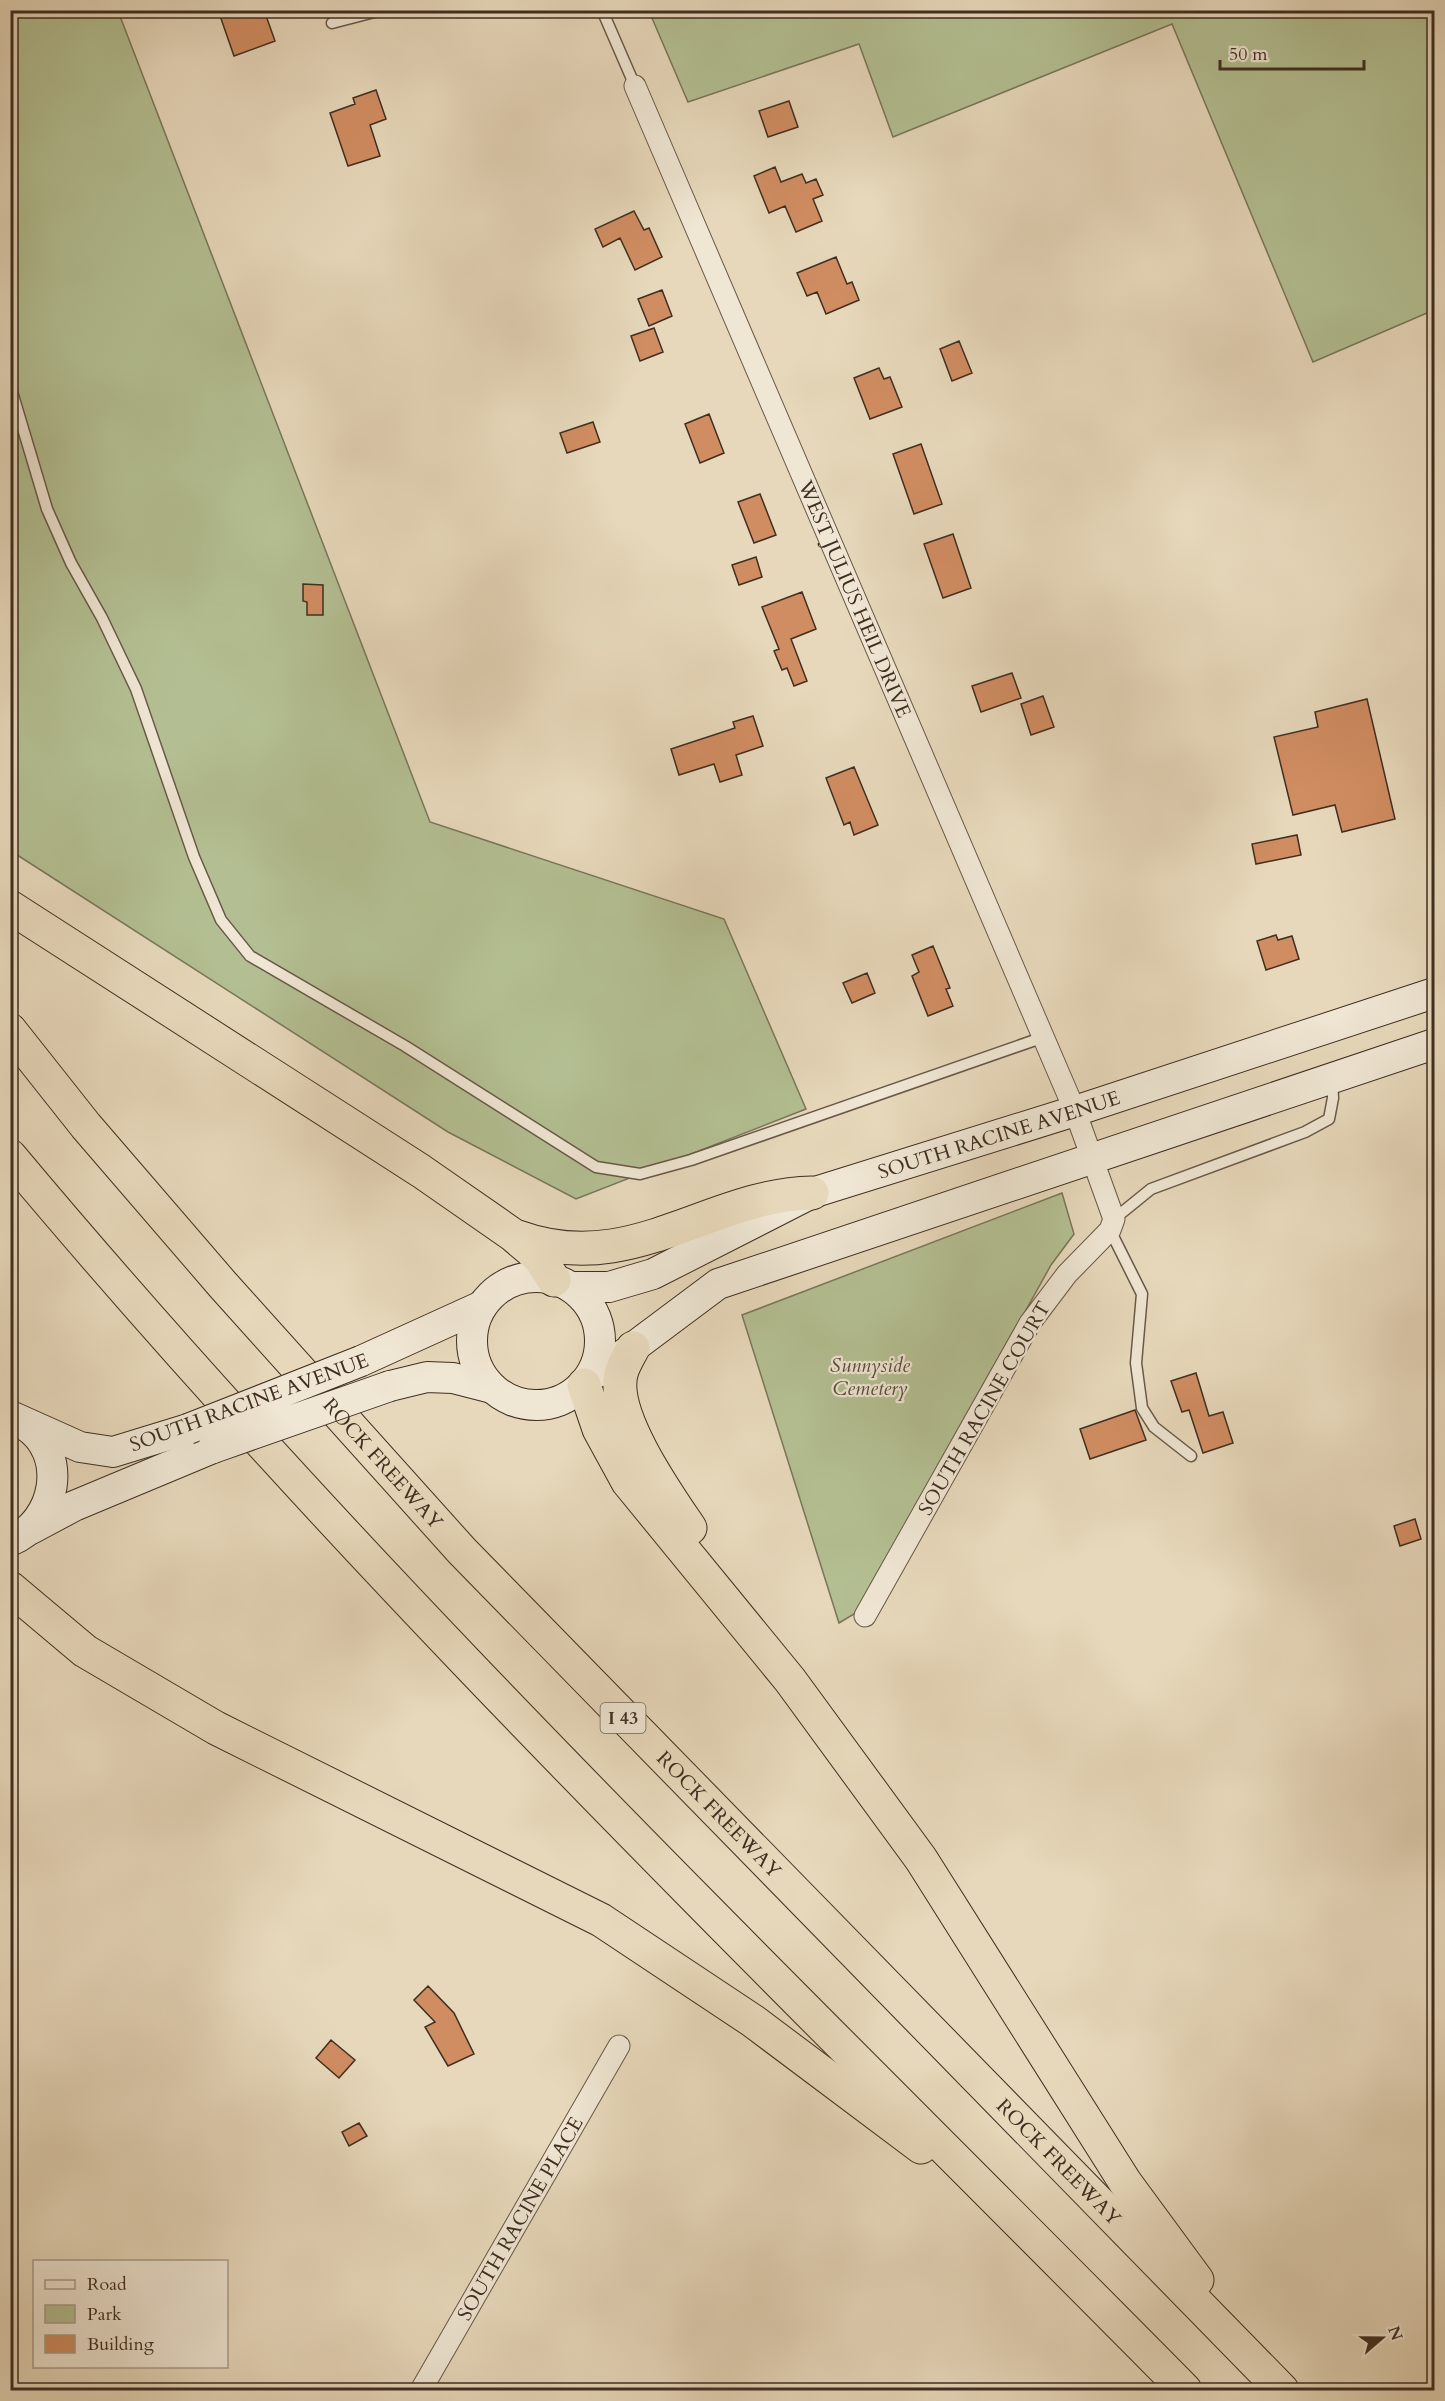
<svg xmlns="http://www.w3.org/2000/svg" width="1445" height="2401" viewBox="0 0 1445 2401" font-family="Cardo,serif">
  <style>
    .green { fill: #b3bf92; stroke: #79765a; stroke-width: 1.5 }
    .building { fill: #d18d62; stroke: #3f2e21; stroke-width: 1.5 }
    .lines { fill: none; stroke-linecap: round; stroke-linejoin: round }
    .lane-casing { stroke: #695848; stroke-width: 13 }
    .street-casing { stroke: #695848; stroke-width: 23 }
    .secondary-casing { stroke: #3f2e21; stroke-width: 32 }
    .highway-casing { stroke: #3f2e21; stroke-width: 35 }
    .lane { stroke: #efe6d3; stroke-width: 10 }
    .street { stroke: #efe6d3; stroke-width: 21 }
    .secondary { stroke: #efe6d3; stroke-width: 30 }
    .highway { stroke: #e7d8bb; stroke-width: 33 }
    .secondary-bridge-casing { stroke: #3f2e21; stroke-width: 32; stroke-linecap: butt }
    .secondary-bridge { stroke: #efe6d3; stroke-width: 30 }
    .labels { text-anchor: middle; stroke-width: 4.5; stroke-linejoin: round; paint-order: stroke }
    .shield { fill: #efe6d3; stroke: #746556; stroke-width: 1.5 }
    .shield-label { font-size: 18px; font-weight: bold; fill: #3f2e21 }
    .street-label { font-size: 20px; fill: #3f2e21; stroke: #efe6d3 }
    .park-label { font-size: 20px; font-style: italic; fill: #564b38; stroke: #efe6d3 }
  </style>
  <rect width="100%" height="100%" fill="#e7d8bb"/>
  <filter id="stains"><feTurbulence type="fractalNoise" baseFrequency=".00333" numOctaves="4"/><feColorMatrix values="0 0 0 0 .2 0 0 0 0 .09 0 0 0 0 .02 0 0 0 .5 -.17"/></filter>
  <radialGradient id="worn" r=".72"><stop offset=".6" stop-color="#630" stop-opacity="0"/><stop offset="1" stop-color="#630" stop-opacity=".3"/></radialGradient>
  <path class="green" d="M10,11H118L430,822L724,919L806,1109L576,1199L448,1132L11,851Z
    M649,11H1434V310L1313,362L1172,24L893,137L859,44L688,102Z
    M1062,1193L1074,1234L1051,1265L859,1611L839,1623L742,1315Z"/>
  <path class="building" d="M218,10H264L275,41L234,56Z
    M376,90L386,119L370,125L380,156L348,166L330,113L355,104L353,98Z
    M789,101L798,127L768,137L759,111Z
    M775,167L781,182L802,174L806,183L816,179L823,195L813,199L822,221L796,232L785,206L769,213L754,176Z
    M634,211L644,230L649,228L662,257L635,270L620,238L603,247L595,229Z
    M836,257L847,284L852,282L859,300L826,314L817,292L807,296L797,273Z
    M662,290L672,316L649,326L638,299Z
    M654,328L663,352L640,361L631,336Z
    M959,341L972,373L952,381L940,349Z
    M879,368L884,379L890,377L902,407L870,419L854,378Z
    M709,414L724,453L700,463L685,424Z
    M593,422L600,442L567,453L560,433Z
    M921,444L942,504L914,514L893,454Z
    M760,494L776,535L754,543L738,502Z
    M953,534L971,588L943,598L924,544Z
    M756,557L762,577L739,585L732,565Z
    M303,584L323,585V615H307V602L303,601Z
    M802,592L816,629L791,639L807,681L794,686L787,668L782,670L774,651L779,649L762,607Z
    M1012,673L1021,698L981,712L972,686Z
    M1043,696L1054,727L1031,735L1021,704Z
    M1367,699L1395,819L1342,832L1335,805L1293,815L1274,737L1318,727L1315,712Z
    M753,716L763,746L736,755L742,775L720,782L714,764L679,775L671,749L735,728L733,722Z
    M854,767L878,825L854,835L850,822L844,825L826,778Z
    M1297,835L1301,855L1256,864L1252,844Z
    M1276,935L1278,940L1292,936L1299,959L1266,970L1257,941Z
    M933,946L950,988L946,989L953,1006L928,1016L912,976L919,972L912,955Z
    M867,973L875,993L852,1003L843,983Z
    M1196,1373L1209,1416L1223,1412L1233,1443L1203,1453L1189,1410L1182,1412L1171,1381Z
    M1135,1410L1146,1440L1090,1459L1080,1429Z
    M1415,1519L1421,1539L1400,1546L1394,1526Z
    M428,1986L454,2013L474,2054L448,2066L425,2027L435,2022L414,2000Z
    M331,2040L355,2060L339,2078L316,2058Z
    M359,2123L367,2136L349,2146L342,2132Z"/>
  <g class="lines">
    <defs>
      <path id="lane" d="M602,10L635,86
        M332,23L382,10
        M10,385L47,509L71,563L102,618L136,689L194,857L221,920L250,956L405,1046L596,1167L640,1174L691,1160L1044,1037
        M1114,1219L1151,1189L1305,1132L1329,1119L1333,1098L1332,1080
        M1110,1230L1142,1294L1136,1363L1142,1408L1154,1427L1191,1456"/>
      <g id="street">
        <path id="s1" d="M635,86L1075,1111L1114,1219L1110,1230L1067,1274L1030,1323L865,1616"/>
        <path id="s2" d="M421,2390L619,2046"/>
      </g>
      <g id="secondary">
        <circle cx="536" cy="1341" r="64"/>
        <path id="s3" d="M571,1287H609L653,1274L812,1193L1075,1111L1434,993"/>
        <path d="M361,1361L482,1306"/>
        <path d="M591,1375L607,1367L718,1284L1434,1044"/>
        <path d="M390,1386L427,1377L453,1378L492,1388"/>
        <path d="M13,1417L80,1447L113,1452L188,1429"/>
        <path d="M31,1529L74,1506L213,1448"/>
        <path d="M10,1541C57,1522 69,1453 25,1425"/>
      </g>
      <g id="highway">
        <path d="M10,907L421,1171L513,1235L539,1257L554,1280"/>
        <path id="s4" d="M10,1030L86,1126L223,1285L462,1551L1282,2390"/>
        <path d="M10,1156C375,1592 786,1986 1185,2390"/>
        <path d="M518,1237C631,1278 708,1195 812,1193"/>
        <path d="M633,1348C629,1356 623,1365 621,1374C611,1415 667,1494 690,1528"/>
        <path d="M584,1385L599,1429L628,1482L790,1680L921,1859L1125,2182L1197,2280"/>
        <path d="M10,1588L85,1651L216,1728L601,1920L753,2021L921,2147"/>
      </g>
    </defs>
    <use href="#lane" class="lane-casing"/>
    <use href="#street" class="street-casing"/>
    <use href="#secondary" class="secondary-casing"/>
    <use href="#highway" class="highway-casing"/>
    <use href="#lane" class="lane"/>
    <use href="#street" class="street"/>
    <use href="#secondary" class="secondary"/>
    <use href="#highway" class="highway"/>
    <defs>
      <path id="secondary-bridge" d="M188,1429L361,1361
        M213,1448L390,1386"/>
    </defs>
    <use href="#secondary-bridge" class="secondary-bridge-casing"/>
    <use href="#secondary-bridge" class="secondary-bridge"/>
  </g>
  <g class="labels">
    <rect class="shield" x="600.5" y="1703" width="45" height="30" rx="4.5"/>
    <g class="shield-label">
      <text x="623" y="1724">I 43</text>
    </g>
    <g class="street-label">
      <text dy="7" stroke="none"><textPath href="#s1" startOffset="558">WEST JULIUS HEIL DRIVE</textPath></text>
      <text dy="7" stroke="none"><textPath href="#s3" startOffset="458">SOUTH RACINE AVENUE</textPath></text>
      <text transform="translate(249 1402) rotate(-20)" y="7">SOUTH RACINE AVENUE</text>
      <text transform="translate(984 1408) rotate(-60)" y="7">SOUTH RACINE COURT</text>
      <text dy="7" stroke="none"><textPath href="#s4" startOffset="572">ROCK FREEWAY</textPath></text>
      <text dy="7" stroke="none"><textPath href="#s4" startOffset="1058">ROCK FREEWAY</textPath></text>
      <text dy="7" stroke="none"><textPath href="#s4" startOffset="1544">ROCK FREEWAY</textPath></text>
      <text dy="7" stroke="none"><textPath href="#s2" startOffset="198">SOUTH RACINE PLACE</textPath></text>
    </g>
    <g class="park-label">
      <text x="870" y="1372">Sunnyside<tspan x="870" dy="23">Cemetery</tspan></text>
    </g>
  </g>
  <rect width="1445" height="2401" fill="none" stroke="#e7d8bb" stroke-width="36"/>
  <rect x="12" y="12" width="1421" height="2377" fill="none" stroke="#3f2e21" stroke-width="3"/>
  <rect x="18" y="18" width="1409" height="2365" fill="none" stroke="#3f2e21" stroke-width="1.5"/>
  <rect x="33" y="2260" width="195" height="108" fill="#efe6d3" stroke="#a99c8c" stroke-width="1.5"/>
  <rect x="45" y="2280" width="30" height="9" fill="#efe6d3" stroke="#a99c8c" stroke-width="1.5"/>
  <text x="87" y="2290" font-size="18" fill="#3f2e21">Road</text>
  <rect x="45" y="2305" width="30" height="18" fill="#b3bf92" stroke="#a99c8c" stroke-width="1.5"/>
  <text x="87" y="2320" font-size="18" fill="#3f2e21">Park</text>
  <rect x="45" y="2335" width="30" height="18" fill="#d18d62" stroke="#a99c8c" stroke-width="1.5"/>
  <text x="87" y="2350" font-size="18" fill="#3f2e21">Building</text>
  <g transform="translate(1382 2338) rotate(70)" stroke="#efe6d3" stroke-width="4.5" paint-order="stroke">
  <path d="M0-4.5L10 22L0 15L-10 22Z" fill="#3f2e21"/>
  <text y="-9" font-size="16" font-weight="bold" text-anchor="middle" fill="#3f2e21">N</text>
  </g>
  <path d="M1220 60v9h144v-9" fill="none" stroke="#3f2e21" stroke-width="3"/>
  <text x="1229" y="60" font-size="18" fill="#3f2e21" stroke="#efe6d3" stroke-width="4.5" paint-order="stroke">50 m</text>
  <rect width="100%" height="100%" filter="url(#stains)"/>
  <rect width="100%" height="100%" fill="url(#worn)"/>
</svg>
